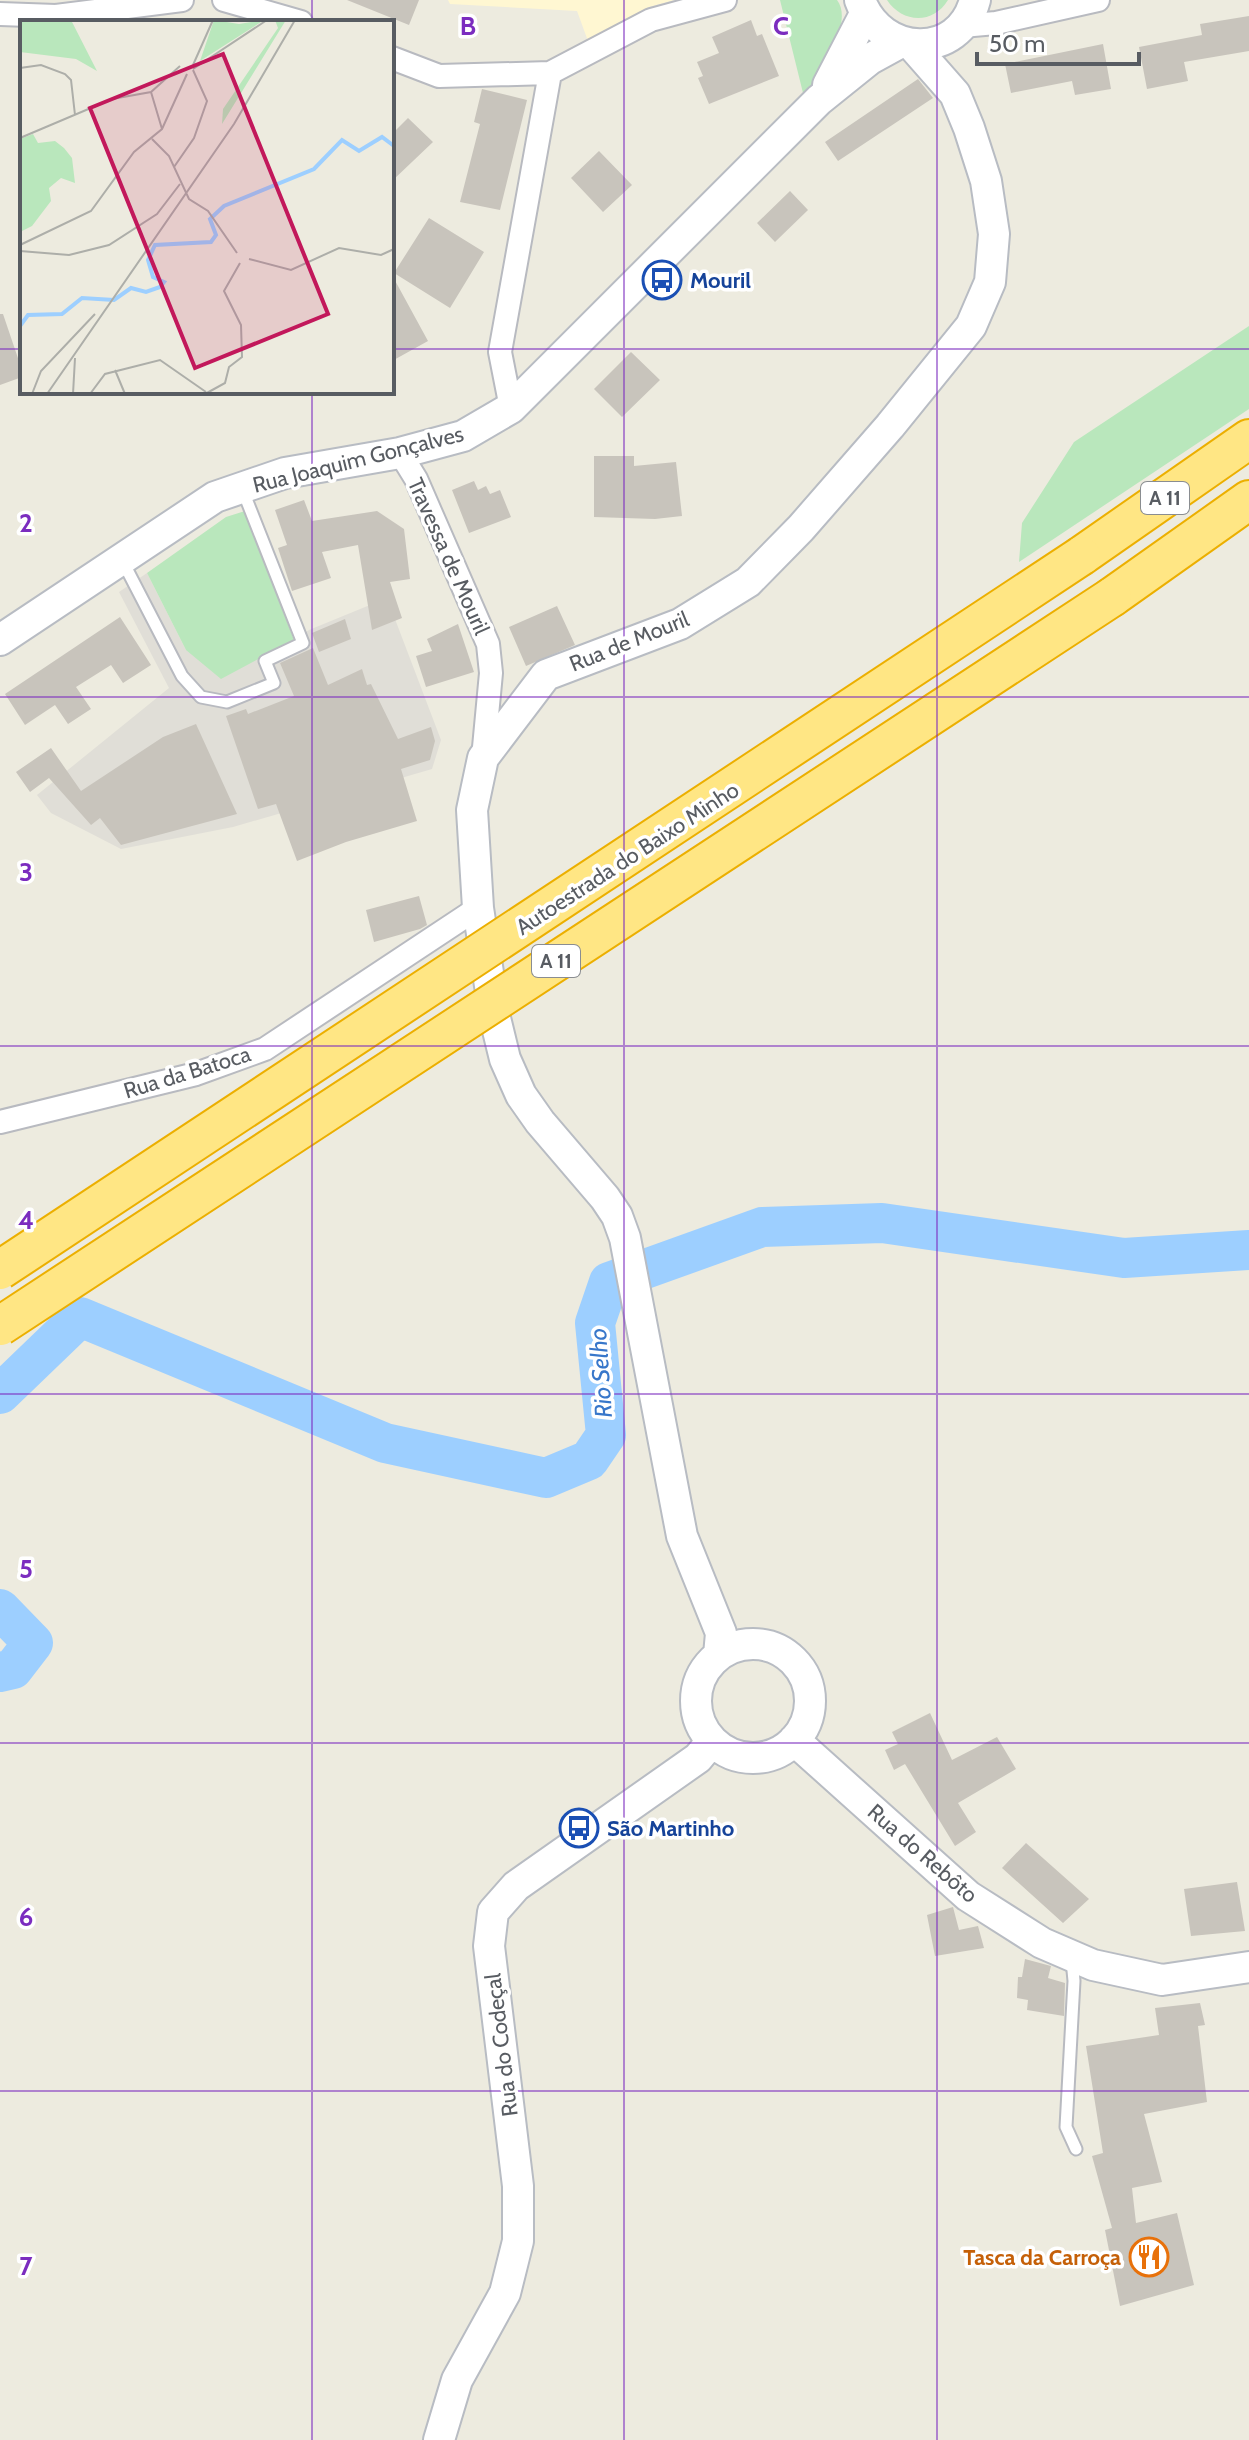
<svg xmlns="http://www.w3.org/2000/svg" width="1249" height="2440" viewBox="0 0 1249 2440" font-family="Cabin,sans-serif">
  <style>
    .commercial { fill: #fff7d2 }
    .industrial { fill: #e0ded7 }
    .green { fill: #b9e7bc }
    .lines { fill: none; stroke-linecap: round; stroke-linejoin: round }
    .river { stroke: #9dcfff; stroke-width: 40 }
    .building { fill: #c8c4bc }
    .lane-casing { stroke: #b8bac0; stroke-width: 15 }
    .street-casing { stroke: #b8bac0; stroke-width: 26 }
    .secondary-casing { stroke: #b8bcc3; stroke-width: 34 }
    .highway-casing { stroke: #ecaf00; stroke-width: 42 }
    .lane { stroke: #fff; stroke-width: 11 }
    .street { stroke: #fff; stroke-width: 22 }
    .secondary { stroke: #fff; stroke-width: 30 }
    .highway { stroke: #ffe684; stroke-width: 38 }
    .highway-bridge-casing { stroke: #ecaf00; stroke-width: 42; stroke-linecap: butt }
    .highway-bridge { stroke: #ffe684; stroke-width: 38 }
    .grid { fill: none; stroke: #7b2cbf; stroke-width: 2; stroke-opacity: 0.55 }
    .labels { text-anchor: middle; stroke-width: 7; stroke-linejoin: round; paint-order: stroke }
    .shield { fill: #fff; stroke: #8a8d91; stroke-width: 2 }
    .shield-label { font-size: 20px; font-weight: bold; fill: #585c62 }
    .transit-label { font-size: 22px; font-weight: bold; fill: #164399; stroke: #fff; text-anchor: start }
    .street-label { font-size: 22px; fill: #585c62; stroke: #fff }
    .food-label { font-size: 22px; font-weight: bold; fill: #c56008; stroke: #fff; text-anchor: end }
    .water-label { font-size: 24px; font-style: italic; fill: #3877ca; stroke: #fff }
    .inset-river { fill: none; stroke: #9dcfff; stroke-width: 4 }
    .inset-road { fill: none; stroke: #adaea9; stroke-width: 2 }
    .view { fill: #c2185b; fill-opacity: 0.15; stroke: #c2185b; stroke-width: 4 }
    .inset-edge { fill: none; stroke: #585c62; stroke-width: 4 }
    .grid-label { font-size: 26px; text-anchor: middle; font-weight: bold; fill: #7b2cbf; stroke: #fff; stroke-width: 7; stroke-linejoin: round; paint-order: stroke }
  </style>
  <rect width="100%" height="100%" fill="#edebdf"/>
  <path class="commercial" d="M448,0H674L649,7L588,41L577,11L450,4Z"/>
  <path class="industrial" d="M147,573L186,650L294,640L309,630L387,598L441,740L432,769L233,827L121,849L51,813L37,795L169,688L119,592Z"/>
  <path class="green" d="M780,0H837C855,23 818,78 804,97Z
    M887,0H948C933,25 902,23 887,0Z
    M1249,326V409L1019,562L1022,523L1074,442Z
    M245,511L294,640L221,679L186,650L147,573L226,517Z"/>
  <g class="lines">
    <path class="river" d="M0,1394L80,1317L385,1443L546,1478L589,1460L606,1435L595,1323L609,1282L762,1227L882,1223L1124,1258L1249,1250
      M0,1609L33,1643L13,1669L0,1672"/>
  </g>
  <path class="building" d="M347,0H419L409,25Z
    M1249,16V51L1184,62L1188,81L1147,89L1139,47L1202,35L1200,24Z
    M751,20L757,36L762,34L779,76L709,104L698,78L703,76L697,62L719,53L712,37Z
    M1103,44L1111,89L1075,95L1072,81L1011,93L1005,64Z
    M918,79L933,98L838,161L825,142Z
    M482,89L527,100L500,210L460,202L480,124L474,122Z
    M408,118L433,142L392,181V134Z
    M599,151L632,185L603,212L571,178Z
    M790,191L808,210L775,242L757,223Z
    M429,218L484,252L450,308L394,273Z
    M392,275L428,341L392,361Z
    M0,314H3L22,370V377L0,385Z
    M631,352L660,380L622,417L594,389Z
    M594,456H634V466L676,462L682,516L655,519L594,517Z
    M474,481L478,490L486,486L490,494L500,490L511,517L469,533L452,490Z
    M304,500L312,521L377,511L404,529L410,579L390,582L402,618L372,630L358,545L322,552L331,578L292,591L278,548L287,545L275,510Z
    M557,606L575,645L526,666L509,627Z
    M120,617L151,665L123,683L111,665L76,687L91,709L68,724L55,705L25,725L5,694Z
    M345,619L351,639L319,652L312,633Z
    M458,624L474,672L426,687L416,656L432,651L427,639Z
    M313,648L328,685L362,669L367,685L371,684L398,739L431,727L435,741L430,760L401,769L417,821L346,842L297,861L276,804L258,809L226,716L246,709L248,714L294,696L280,663Z
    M196,724L237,814L121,845L100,818L91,825L49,778L30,792L16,772L51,748L81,791L163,737Z
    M419,896L427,925L420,929L374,942L366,910Z
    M930,1713L952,1760L997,1737L1016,1769L958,1803L976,1832L955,1846L905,1764L894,1770L885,1750L898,1744L892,1732Z
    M1026,1843L1089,1899L1063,1923L1002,1868Z
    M1237,1882L1245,1931L1191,1936L1184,1889Z
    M953,1907L959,1930L978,1926L984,1948L935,1956L927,1915Z
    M1025,1959L1051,1966L1048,1978L1065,1983L1064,2016L1027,2010L1028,2000L1017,1998L1018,1977H1022Z
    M1200,2003L1205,2025L1198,2026L1207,2102L1144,2114L1162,2182L1132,2188L1136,2223L1177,2213L1194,2285L1120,2306L1105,2230L1112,2228L1092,2156L1103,2153L1086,2046L1159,2035L1155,2008Z"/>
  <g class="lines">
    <defs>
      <path id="lane" d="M122,560L182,676L201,697L227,702L274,683L265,661L303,643L243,491
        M1072,1960L1074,1981L1066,2127L1076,2149"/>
      <path id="street" d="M224,0L301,22
        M0,14L56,16L182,0
        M962,26L996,23L1098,0
        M392,58L439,76L550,73L651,20L725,0
        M511,408L500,352L550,73
        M400,453L416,479L488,644L491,673L483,758
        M0,1122L196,1074L265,1049L478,908"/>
      <path id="secondary" d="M860,0C881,57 959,61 975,0
        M828,85L865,14
        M0,640L215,497L285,473L400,453L463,436L511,408L819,100L870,59L901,42
        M696 1701a57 57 0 1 1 114 0a57 57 0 1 1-114 0Z
        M719,1655L721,1633L682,1536L625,1238L617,1216L605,1198L540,1122L521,1095L505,1059L495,1018L478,908L472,810L483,758L546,675L680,624L748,582L801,528L890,426L971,326L990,282L994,234L986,181L969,128L955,94L911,44
        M794,1740L968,1896L1042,1943L1093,1965L1162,1980L1249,1967
        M439,2440L457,2380L505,2293L518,2241V2186L489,1946L493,1912L516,1886L698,1758L712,1741"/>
      <path id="highway" d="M1081,556L1249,439
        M1112,597L1249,500"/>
    </defs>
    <use href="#lane" class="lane-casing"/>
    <use href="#street" class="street-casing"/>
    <use href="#secondary" class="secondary-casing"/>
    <use href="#highway" class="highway-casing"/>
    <use href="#lane" class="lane"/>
    <use href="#street" class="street"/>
    <use href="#secondary" class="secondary"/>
    <use href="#highway" class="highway"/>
    <defs>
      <path id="highway-bridge" d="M0,1270L1081,556
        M0,1326L1112,597"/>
    </defs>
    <use href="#highway-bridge" class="highway-bridge-casing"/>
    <use href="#highway-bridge" class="highway-bridge"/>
  </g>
  <path class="grid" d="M312,0V22M624,0V2440M937,0V2440M0,349H22M392,349H1249M312,392V2440M0,697H1249M0,1046H1249M0,1394H1249M0,1743H1249M0,2091H1249"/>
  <defs>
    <symbol id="bus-ring" viewBox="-11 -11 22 22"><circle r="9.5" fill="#fff" stroke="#1a4fb4" stroke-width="1.5"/><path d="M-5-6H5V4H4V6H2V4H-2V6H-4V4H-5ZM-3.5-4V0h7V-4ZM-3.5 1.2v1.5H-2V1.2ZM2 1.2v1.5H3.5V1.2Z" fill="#1a4fb4"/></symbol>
    <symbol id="restaurant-ring" viewBox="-11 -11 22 22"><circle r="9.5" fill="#fff" stroke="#e8710a" stroke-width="1.5"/><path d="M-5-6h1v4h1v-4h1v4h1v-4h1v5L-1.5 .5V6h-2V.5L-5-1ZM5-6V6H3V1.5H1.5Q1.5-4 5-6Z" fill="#e8710a"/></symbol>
  </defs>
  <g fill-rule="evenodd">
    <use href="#bus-ring" x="640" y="258" width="44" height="44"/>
    <use href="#bus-ring" x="557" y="1806" width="44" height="44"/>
    <use href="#restaurant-ring" x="1127" y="2235" width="44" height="44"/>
  </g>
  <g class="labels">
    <g class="shield">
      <rect x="1141" y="482" width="48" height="32" rx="6"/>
      <rect x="532" y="945" width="48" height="32" rx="6"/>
    </g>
    <g class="shield-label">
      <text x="1165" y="505">A 11</text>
      <text x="556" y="968">A 11</text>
    </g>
    <g class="transit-label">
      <text x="690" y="288">Mouril</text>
      <text x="607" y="1836">São Martinho</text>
    </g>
    <g class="street-label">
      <text transform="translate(358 459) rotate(-14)" y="8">Rua Joaquim Gonçalves</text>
      <text transform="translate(449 556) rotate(66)" y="8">Travessa de Mouril</text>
      <text transform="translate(629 641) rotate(-22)" y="8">Rua de Mouril</text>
      <text transform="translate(627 858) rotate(-33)" y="8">Autoestrada do Baixo Minho</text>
      <text transform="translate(187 1072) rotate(-17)" y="8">Rua da Batoca</text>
      <text transform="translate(923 1853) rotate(41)" y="8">Rua do Rebôto</text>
      <text transform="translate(501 2045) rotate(-97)" y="8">Rua do Codeçal</text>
    </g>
    <g class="food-label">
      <text x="1121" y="2265">Tasca da Carroça</text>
    </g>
    <g class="water-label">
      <text transform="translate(601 1373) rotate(-94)" y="8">Rio Selho</text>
    </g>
  </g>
  <g transform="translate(20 20)">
    <rect width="374" height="374" fill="#edebdf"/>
    <path d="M0,0H51L77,51L56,39L0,32ZM194,0L219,4L244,0L180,41ZM255,0H266L202,104L203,89L258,8ZM13,114L18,123L35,121L44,128L52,138L55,163L41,158L29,168L31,181L12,206L0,212V119Z" fill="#b9e7bc"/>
    <path class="inset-river" d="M0,306L8,295L42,294L62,278L94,280L111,268L126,272L140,267L144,262L133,257L128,240L135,225L191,222L196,215L190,199L204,186L294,149L322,120L339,131L362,117L374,126"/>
    <path class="inset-road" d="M173,45L193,0M0,48L21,45L45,54L51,60L55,95M173,49L247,0M131,72L142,109M0,118L92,79L131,72L160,46M132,119L149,136L169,179L188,191L217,233M154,147L174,118L187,81L173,50M0,225L71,191L114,132L142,109L167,54M0,231L49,235L89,225L137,194L160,164M229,239L271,250L319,228L361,235L374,229M95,350L105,374M12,374L21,351L75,294M27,374L214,104L275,0M53,374L55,338M70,374L85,354L140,340L186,372M185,374L205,363L209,347L222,337L221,305L204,271L220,243"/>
    <path class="view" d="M203,34L308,294L175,348L70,88Z"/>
    <rect width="374" height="374" class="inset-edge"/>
  </g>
  <g class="grid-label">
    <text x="468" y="35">B</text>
    <text x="781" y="35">C</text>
    <text x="26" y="532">2</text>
    <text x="26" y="881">3</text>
    <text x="26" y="1229">4</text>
    <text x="26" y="1578">5</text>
    <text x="26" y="1926">6</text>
    <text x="26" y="2275">7</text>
  </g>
  <path d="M977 52v12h162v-12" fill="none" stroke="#585c62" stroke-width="4"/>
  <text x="989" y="52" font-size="24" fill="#585c62" stroke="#ffffff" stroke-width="6" paint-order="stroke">50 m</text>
</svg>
